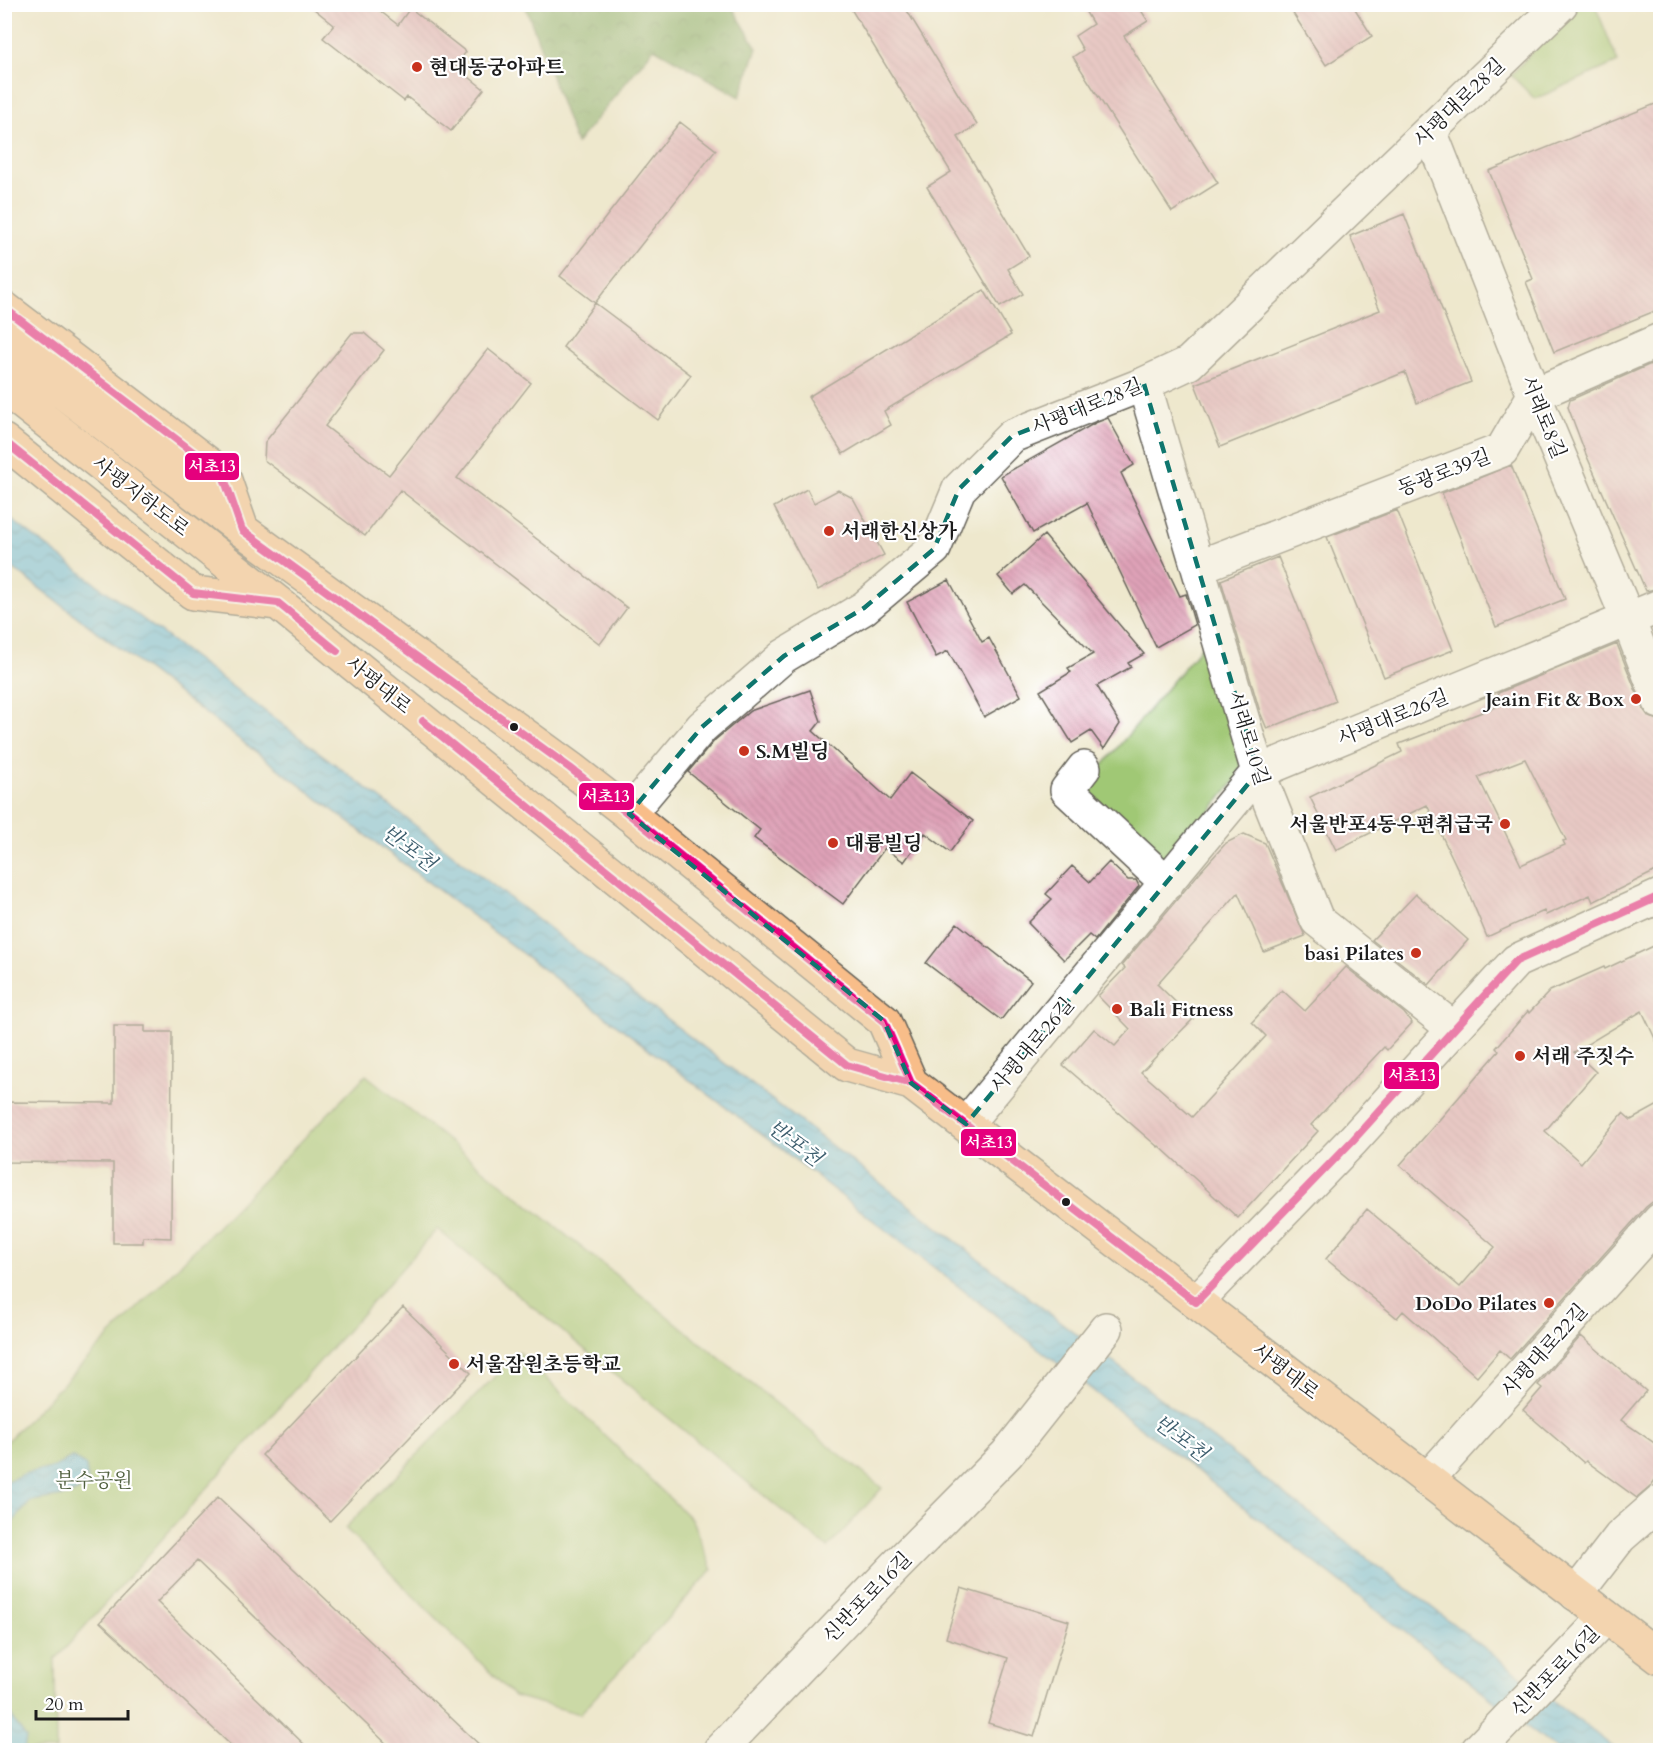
<svg xmlns="http://www.w3.org/2000/svg" width="1665" height="1755" viewBox="0 0 1665 1755" font-family="Cardo,'Noto Serif KR',serif">
  <style>
    .green { fill: #a0c874; stroke: #5e7248; stroke-width: 1.5 }
    .forest { fill: url(#forest-crowns); stroke: #4e6441; stroke-width: 1.5 }
    .water { fill: url(#water-waves); stroke: #446e82; stroke-width: 1.5 }
    .building { fill: url(#building-back-hatch); fill-rule: evenodd }
    .lines { fill: none; stroke-linecap: round; stroke-linejoin: round }
    .minor-casing { stroke: #66635a; stroke-width: 36 }
    .major-casing { stroke: #66635a; stroke-width: 36 }
    .minor { stroke: #fff; stroke-width: 33 }
    .major { stroke: #f8bd89; stroke-width: 33 }
    .bus-1-casing { stroke: #fff; stroke-width: 12 }
    .bus-1 { stroke: #e5007d; stroke-width: 8 }
    .marked { fill: none; stroke: #0f766e; stroke-width: 4.5; stroke-dasharray: 12 8; stroke-linejoin: round }
    .poi-dot { fill: #c8321e; stroke: #fff; stroke-width: 2 }
    .bus-dot { fill: #1c1c1c; stroke: #fff; stroke-width: 2 }
    .labels { text-anchor: middle; stroke-width: 4.5; stroke-linejoin: round; paint-order: stroke }
    .poi-label { font-size: 20px; font-weight: bold; fill: #1c1c1c; stroke: #fff; text-anchor: start }
    .street-label { font-size: 20px; fill: #1c1c1c; stroke: #fff }
    .park-label { font-size: 20px; fill: #51613f; stroke: #fff }
    .water-label { font-size: 21px; font-style: italic; fill: #3c5d6d; stroke: #fff }
    .line-badge { stroke: #fff; stroke-width: 2 }
    .badge-label { font-size: 16px; text-anchor: middle; font-weight: bold; fill: #fff }
  </style>
  <defs>
    <pattern id="forest-crowns" width="20" height="18" patternUnits="userSpaceOnUse" patternTransform="scale(1.5)"><rect width="20" height="18" fill="#80ac66"/><path d="M2 6a3 3 0 1 1 6 0M12 15a3 3 0 1 1 6 0" fill="none" stroke="#688b53"/></pattern>
    <pattern id="water-waves" width="16" height="10" patternUnits="userSpaceOnUse" patternTransform="scale(1.5)"><rect width="16" height="10" fill="#6bbfe7"/><path d="M0 5q4-4 8 0t8 0" fill="none" stroke="#579aba"/></pattern>
    <pattern id="building-back-hatch" width="6" height="6" patternUnits="userSpaceOnUse" patternTransform="scale(1.5)"><rect width="6" height="6" fill="#dfa2b8"/><path d="M-1 5l2 2M0 0l6 6M5-1l2 2" fill="none" stroke="#bf8b9e"/></pattern>
  </defs>
  <rect width="100%" height="100%" fill="#fff"/>
  <filter id="ink" filterUnits="userSpaceOnUse"><feTurbulence type="fractalNoise" baseFrequency=".0167" numOctaves="2"/><feDisplacementMap in="SourceGraphic" scale="12" xChannelSelector="R" yChannelSelector="G"/><feConvolveMatrix kernelMatrix="1 2 1 2 8 2 1 2 1" color-interpolation-filters="sRGB"/></filter>
  <filter id="wash" filterUnits="userSpaceOnUse"><feTurbulence type="fractalNoise" baseFrequency=".008" numOctaves="4" result="noise"/><feDisplacementMap in="SourceGraphic" scale="24" xChannelSelector="R" yChannelSelector="G"/><feGaussianBlur stdDeviation="1.35" result="paint"/><feColorMatrix in="noise" values="0 0 0 0 0 0 0 0 0 0 0 0 0 0 0 0 0 1.4 0 .05"/><feComposite in="paint" operator="in"/></filter>
  <g filter="url(#wash)">
    <rect width="100%" height="100%" fill="#eee8cd"/>
    <path class="green" d="M1575,5H1595L1618,62L1535,99L1511,75Z
      M1207,640L1244,770L1167,864L1084,788Z
      M366,1075L882,1488L828,1548L437,1229L55,1660L56,1750H5L4,1444Z
      M519,1352L692,1520L712,1570L580,1714L514,1696L345,1528Z"/>
    <path class="forest" d="M525,5H731L757,48L740,97L654,48L576,144Z"/>
    <path class="water" d="M4,514L381,799L1617,1750H1557L790,1156L5,562Z
      M72,1457L86,1466L88,1485L70,1495L31,1501L12,1523L5,1536V1482L26,1473L53,1468Z
      M5,1707L26,1738L24,1750H5Z"/>
    <g id="blocks">
      <path class="building" d="M308,4H371L398,25L410,8L466,52L455,66L484,89L451,131L407,97L404,101L323,38L334,25Z
        M848,4H903L977,125L958,137L1029,256L1008,269L1023,294L1000,307L927,187L951,172Z
        M1081,4H1137L1148,21L1124,36L1218,183L1172,212L1073,57L1083,50L1075,36L1093,24Z
        M1287,4H1352L1372,36L1326,65Z
        M1660,102V309L1554,352L1526,282L1533,279L1489,171Z
        M680,122L716,150L595,303L560,276Z
        M1404,214L1471,382L1417,403L1405,372L1220,447L1195,384L1380,310L1350,236Z
        M984,290L1011,335L884,411L891,425L843,454L808,397Z
        M595,303L691,375L658,420L563,347Z
        M352,333H364L384,350L325,426L389,475L488,349L531,383L457,478L627,608L600,644L400,490L365,536L264,460L265,442Z
        M1660,360V588L1646,591L1585,452L1568,407L1570,400Z
        M1108,418L1134,465L1121,473L1180,596L1186,594L1195,625L1156,647L1087,503L1033,533L1001,476L1095,423Z
        M1511,465L1565,599L1496,627L1442,493Z
        M807,489L814,503L838,490L853,498L884,555L818,590L774,507Z
        M1397,510L1453,650L1384,677L1327,537Z
        M1044,535L1144,654L1128,663L1131,667L1097,686L1120,724L1104,749L1091,731L1072,743L1040,691L1071,672L1068,668L1093,654L1025,585L1013,594L998,576Z
        M1278,557L1336,701L1267,729L1260,712L1221,580Z
        M949,580L982,642L989,638L1021,696L984,717L948,651L936,657L907,602Z
        M1617,644L1643,709L1649,717L1660,720V869L1593,902L1590,895L1546,915L1544,911L1487,937L1464,882L1427,805L1336,850L1310,797L1402,752L1399,744L1503,704L1498,693ZM1525,759L1566,840L1563,841L1565,845L1521,865L1478,777Z
        M810,690L821,721L813,731L890,800L910,773L973,821L950,852L925,833L904,862L885,848L843,904L754,838L760,830L688,772L715,740L750,711Z
        M1244,834L1265,843L1305,936L1264,952L1238,893L1157,984L1193,1019L1141,1072L1192,1117L1266,1036L1252,1022L1282,990L1305,1011L1346,967L1404,1013L1412,1023L1387,1050L1384,1047L1311,1125L1318,1131L1238,1218L1159,1146L1158,1147L1063,1065L1094,1029L1115,1046L1130,1029L1098,996L1125,968L1122,965L1200,872L1226,843Z
        M1109,862L1128,880H1136L1139,886L1095,940L1089,935L1064,960L1028,923L1052,899L1046,894L1072,866L1090,882Z
        M1416,894L1468,940L1429,985L1372,940Z
        M957,923L1031,981L1001,1020L926,963Z
        M1660,943V1049L1642,1011L1574,1052L1596,1072L1545,1131L1581,1163L1623,1113L1631,1120L1660,1104V1196L1646,1207L1510,1359L1500,1350L1477,1377L1403,1311L1397,1318L1326,1259L1367,1209L1460,1287L1495,1247L1400,1165L1499,1051L1496,1048L1528,1011L1529,1013L1550,991L1604,967L1605,969Z
        M114,1026H145V1032H172L171,1238L143,1237V1243H113V1163L4,1162V1102L114,1103Z
        M403,1307L471,1373L330,1521L262,1455Z
        M1581,1336L1646,1391L1621,1420L1660,1447V1473L1650,1487L1637,1498L1586,1461L1584,1463L1523,1410L1542,1388L1538,1385Z
        M218,1497L485,1750H393L197,1561L157,1602L310,1750H236L100,1622Z
        M961,1588L1069,1621L1034,1737L988,1723L1008,1658L946,1638Z"/>
    </g>
  </g>
  <g filter="url(#ink)">
    <use href="#blocks" fill-opacity="0" stroke="#66635a" stroke-width="1.5"/>
    <g class="lines">
      <defs>
        <path id="minor" d="M1430,131L1534,395L1628,619L1660,702
          M1144,384L1258,772L1317,920L1454,1029
          M1198,567L1502,450L1534,395L1660,340
          M1084,768L1067,790L1167,883
          M629,814L702,727L784,656L864,608L934,549L959,489L1012,436L1144,384L1189,363L1561,4
          M966,1124L1258,772L1660,606
          M1196,1302L1353,1140L1516,961L1660,896
          M1427,1480L1660,1220
          M1576,1594L1620,1537L1660,1502
          M720,1750L896,1566L1007,1454L1106,1329
          M1478,1750L1606,1617"/>
        <path id="major" d="M4,308L223,475L242,530
          M4,347L242,530L570,768L629,814L884,1021L911,1083
          M4,388L278,603L847,1065L911,1083L1660,1658
          M4,441L193,593L278,603"/>
      </defs>
      <use href="#minor" class="minor-casing"/>
      <use href="#major" class="major-casing"/>
      <use href="#minor" class="minor"/>
      <use href="#major" class="major"/>
      <defs>
        <path id="bus-1" d="M4,308L223,475L242,530L570,768L629,814L884,1021L911,1083L1196,1302
          M4,441L193,593L278,603L337,651
          M423,721L847,1065L911,1083L939,1104
          M1196,1302L1353,1140L1516,961L1660,896"/>
      </defs>
      <use href="#bus-1" class="bus-1-casing"/>
      <use href="#bus-1" class="bus-1"/>
    </g>
  </g>
  <path d="M0 0H1665V1755H0ZM1144,384L1258,772L966,1124L911,1083L884,1021L629,814L702,727L784,656L864,608L934,549L959,489L1012,436Z" fill="#eee8cd" fill-opacity=".55" fill-rule="evenodd"/>
  <path class="marked" d="M1144,384L1258,772L966,1124L911,1083L884,1021L629,814L702,727L784,656L864,608L934,549L959,489L1012,436Z"/>
  <g class="poi-dot">
    <circle cx="417" cy="67" r="6"/>
    <circle cx="829" cy="531" r="6"/>
    <circle cx="1636" cy="699" r="6"/>
    <circle cx="744" cy="751" r="6"/>
    <circle cx="1505" cy="824" r="6"/>
    <circle cx="833" cy="843" r="6"/>
    <circle cx="1416" cy="953" r="6"/>
    <circle cx="1117" cy="1009" r="6"/>
    <circle cx="1520" cy="1056" r="6"/>
    <circle cx="1549" cy="1303" r="6"/>
    <circle cx="454" cy="1364" r="6"/>
  </g>
  <g class="bus-dot">
    <circle cx="514" cy="727" r="5"/>
    <circle cx="1066" cy="1202" r="5"/>
  </g>
  <g class="labels">
    <g class="poi-label">
      <text x="429" y="74">현대동궁아파트</text>
      <text x="841" y="538">서래한신상가</text>
      <text x="1624" y="706" text-anchor="end">Jeain Fit &amp; Box</text>
      <text x="756" y="758">S.M빌딩</text>
      <text x="1493" y="831" text-anchor="end">서울반포4동우편취급국</text>
      <text x="845" y="850">대륭빌딩</text>
      <text x="1404" y="960" text-anchor="end">basi Pilates</text>
      <text x="1129" y="1016">Bali Fitness</text>
      <text x="1532" y="1063">서래 주짓수</text>
      <text x="1537" y="1310" text-anchor="end">DoDo Pilates</text>
      <text x="466" y="1371">서울잠원초등학교</text>
    </g>
    <g class="street-label">
      <text transform="translate(1459 102) rotate(-44)" y="7">사평대로28길</text>
      <text transform="translate(1087 406) rotate(-22)" y="7">사평대로28길</text>
      <text transform="translate(1544 417) rotate(68)" y="7">서래로8길</text>
      <text transform="translate(1444 472) rotate(-21)" y="7">동광로39길</text>
      <text transform="translate(141 496) rotate(38)" y="7">사평지하도로</text>
      <text transform="translate(379 685) rotate(39)" y="7">사평대로</text>
      <text transform="translate(1393 717) rotate(-22)" y="7">사평대로26길</text>
      <text transform="translate(1249 738) rotate(73)" y="7">서래로10길</text>
      <text transform="translate(1032 1045) rotate(-50)" y="7">사평대로26길</text>
      <text transform="translate(1544 1350) rotate(-48)" y="7">사평대로22길</text>
      <text transform="translate(1286 1371) rotate(38)" y="7">사평대로</text>
      <text transform="translate(867 1597) rotate(-46)" y="7">신반포로16길</text>
      <text transform="translate(1555 1671) rotate(-46)" y="7">신반포로16길</text>
    </g>
    <g class="park-label">
      <text x="94" y="1487">분수공원</text>
    </g>
    <g class="water-label">
      <text transform="translate(409 848) rotate(37)" y="7">반포천</text>
      <text transform="translate(795 1143) rotate(37)" y="7">반포천</text>
      <text transform="translate(1181 1438) rotate(37)" y="7">반포천</text>
    </g>
  </g>
  <g class="line-badge">
    <rect x="184" y="452" width="56" height="29" rx="6" fill="#e5007d"/>
    <rect x="578" y="782" width="57" height="29" rx="6" fill="#e5007d"/>
    <rect x="1383" y="1061" width="57" height="29" rx="6" fill="#e5007d"/>
    <rect x="960" y="1128" width="57" height="29" rx="6" fill="#e5007d"/>
  </g>
  <g class="badge-label">
    <text x="212" y="472">서초13</text>
    <text x="606" y="802">서초13</text>
    <text x="1412" y="1081">서초13</text>
    <text x="989" y="1148">서초13</text>
  </g>
  <rect width="1665" height="1755" fill="none" stroke="#fff" stroke-width="24"/>
  <path d="M36 1710v9h92v-9" fill="none" stroke="#1c1c1c" stroke-width="3"/>
  <text x="45" y="1710" font-size="18" fill="#1c1c1c" stroke="#ffffff" stroke-width="4.5" paint-order="stroke">20 m</text>
</svg>
